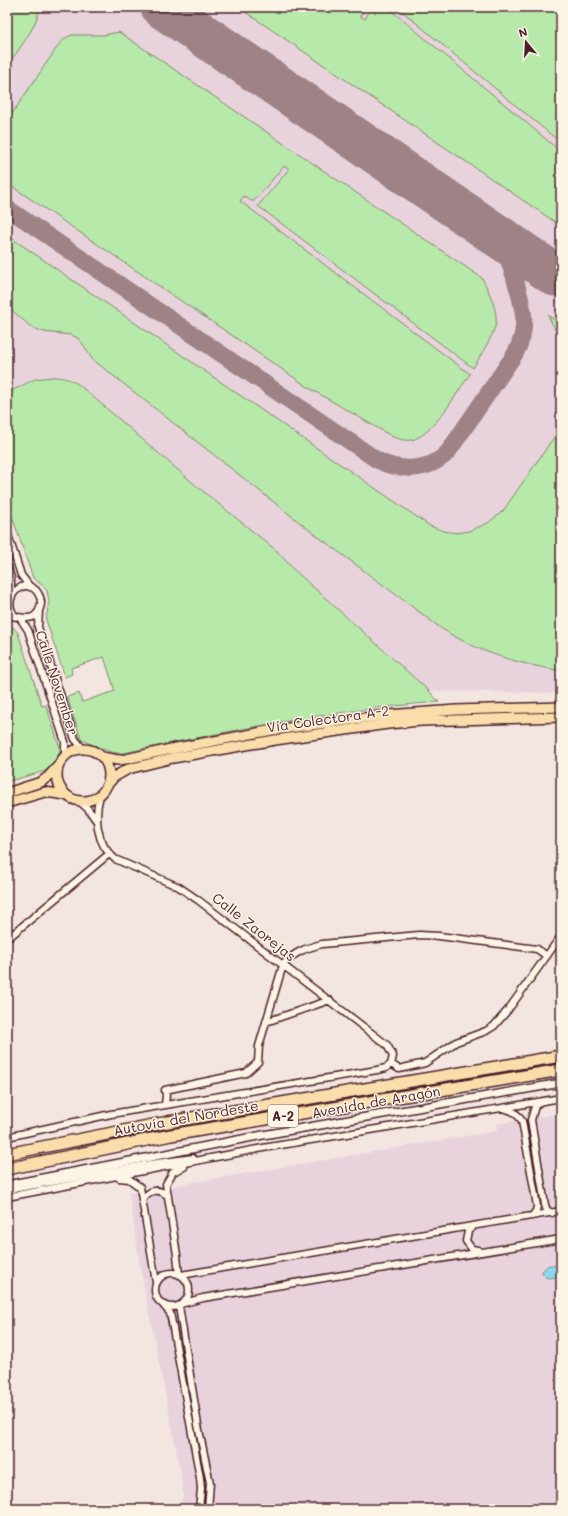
<svg xmlns="http://www.w3.org/2000/svg" width="568" height="1516" viewBox="0 0 568 1516" font-family="Mali,sans-serif">
  <style>
    .built { fill: #e8d3dc }
    .green { fill: #b7eaaa; stroke: #80846a }
    .water { fill: #8cd7ec; stroke: #728d9f }
    .lines { fill: none; stroke-linecap: round; stroke-linejoin: round }
    .taxiway { stroke: #9e8286; stroke-width: 17 }
    .runway { stroke: #9e8286; stroke-width: 43 }
    .minor-casing { stroke: #4a1f2b; stroke-width: 9 }
    .tertiary-casing { stroke: #4a1f2b; stroke-width: 10 }
    .primary-casing { stroke: #4a1f2b; stroke-width: 12 }
    .motorway-casing { stroke: #4a1f2b; stroke-width: 14 }
    .minor { stroke: #fcf5e5; stroke-width: 6 }
    .tertiary { stroke: #fcf5e5; stroke-width: 7 }
    .primary { stroke: #f9deab; stroke-width: 9 }
    .motorway { stroke: #f9deab; stroke-width: 11 }
    .labels { text-anchor: middle; stroke-width: 3; stroke-linejoin: round; paint-order: stroke }
    .shield { fill: #fcf5e5; stroke: #7f5f63; stroke-width: 1 }
    .shield-label { font-size: 13px; font-weight: bold; fill: #4a1f2b }
    .street-label { font-size: 14px; fill: #4a1f2b; stroke: #fcf5e5 }
  </style>
  <rect width="100%" height="100%" fill="#f3e6e1"/>
  <filter id="ink" filterUnits="userSpaceOnUse"><feTurbulence type="fractalNoise" baseFrequency=".025" numOctaves="2"/><feDisplacementMap in="SourceGraphic" scale="8" xChannelSelector="R" yChannelSelector="G"/><feConvolveMatrix kernelMatrix="1 2 1 2 8 2 1 2 1" color-interpolation-filters="sRGB"/></filter>
  <g filter="url(#ink)">
    <path class="built" d="M7,7H561V693L429,691L293,569L277,551L199,488L74,380L52,377L35,379L7,393Z
      M561,1113V1509H178L183,1496L181,1473L140,1267L129,1193L497,1131L496,1124Z"/>
    <path class="green" d="M7,7H37L39,12C33,32 19,49 7,66Z
      M238,7H366L360,16L365,19L372,7H387L515,113L561,152V226Z
      M397,7H561V143Z
      M119,32L482,278C488,289 498,311 496,323C493,337 480,356 473,368L258,206L289,169L284,166L254,201H251L244,196L240,201L470,374C457,392 433,436 411,440C405,441 399,439 393,437L311,389L7,183V121L60,43L67,37L72,35H104Z
      M7,235L430,526L444,531L456,533L469,531L488,523L503,511L561,427V669L556,670C513,662 480,653 442,629L308,529L92,359L83,344L78,338L71,335L44,332L31,327L7,306Z
      M548,315L561,325V342Z
      M52,377C66,377 74,380 84,389L199,488L277,551L293,569L429,691L439,702C332,710 228,731 123,753C119,753 116,753 112,752C109,752 83,741 81,739L67,697L79,693L82,702L115,691L104,657L71,668L72,674L65,677L46,620L49,601L47,591L43,586L33,578L7,501V393L35,379Z
      M7,625L13,627L18,633L42,706L46,705L60,748L59,754L51,766L45,771L7,782Z"/>
    <path class="water" d="M549,1265L559,1266L561,1268V1273C555,1279 544,1281 542,1271Z"/>
    <g class="lines">
      <path class="taxiway" d="M7,208L377,460C400,472 429,472 448,452L515,354C531,325 522,303 513,273C509,264 507,253 502,244C496,236 489,231 481,225"/>
      <path class="runway" d="M162,7L555,275"/>
      <defs>
        <path id="minor" d="M7,532L21,575L30,587
          M7,566L11,578V593
          M39,611L38,627L75,739L83,749
          M7,616C19,615 34,625 40,608C42,603 41,598 38,593C25,574 0,598 15,616
          M20,618L28,630L65,742V756
          M100,795C94,817 96,844 115,859L179,887L198,900L387,1045L393,1056L391,1064
          M79,801L88,809L96,820
          M7,939L109,854
          M266,1022L330,1000
          M391,1064L399,1069L425,1063L456,1042L486,1031L494,1026L508,1010L561,936
          M540,1102L535,1106L531,1120L545,1205L547,1210L552,1213
          M165,1105L166,1095L165,1090L246,1073L258,1062L259,1046L283,965C294,952 306,948 322,944L419,935L439,936L537,949L547,956
          M505,1109C513,1110 518,1114 522,1121L537,1206L536,1211L532,1216
          M7,1137L111,1114L377,1070L386,1068L391,1064
          M119,1178L129,1179L140,1187L156,1282
          M7,1190L150,1164L193,1158
          M7,1197L263,1148L561,1098
          M142,1200C149,1190 158,1187 168,1196
          M473,1227L468,1231L466,1241L472,1249L478,1250
          M155 1290a17 17 0 1 1 34 0a17 17 0 1 1-34 0Z
          M179,1275L177,1255L166,1184L173,1172L184,1167
          M181,1275L561,1211
          M184,1303L203,1298L561,1239
          M164,1306L170,1313L172,1323L200,1478L201,1489L199,1509
          M179,1306L198,1425L210,1483L208,1509"/>
        <path id="tertiary" d="M7,1185L263,1135L561,1083"/>
        <path id="primary" d="M57 775a26 26 0 1 1 52 0a26 26 0 1 1-52 0Z
          M102,757L118,760L126,759L171,749L273,730L387,715L456,710L561,707
          M107,785L114,777L128,769L173,758L275,740L388,724L421,721L561,717
          M7,793L41,782L49,776L58,766
          M7,803L45,792L66,795"/>
        <path id="motorway" d="M7,1154L168,1122L561,1056
          M7,1169L171,1135L561,1070"/>
      </defs>
      <use href="#minor" class="minor-casing"/>
      <use href="#tertiary" class="tertiary-casing"/>
      <use href="#primary" class="primary-casing"/>
      <use href="#motorway" class="motorway-casing"/>
      <use href="#minor" class="minor"/>
      <use href="#tertiary" class="tertiary"/>
      <use href="#primary" class="primary"/>
      <use href="#motorway" class="motorway"/>
    </g>
  </g>
  <g class="labels">
    <rect class="shield" x="268" y="1105" width="30" height="22" rx="3"/>
    <g class="shield-label">
      <text x="283" y="1121">A-2</text>
    </g>
    <g class="street-label">
      <text transform="translate(57 683) rotate(72)" y="5">Calle November</text>
      <text transform="translate(328 719) rotate(-8)" y="5">Vía Colectora A-2</text>
      <text transform="translate(254 927) rotate(38)" y="5">Calle Zaorejas</text>
      <text transform="translate(376 1102) rotate(-10)" y="5">Avenida de Aragón</text>
      <text transform="translate(186 1118) rotate(-10)" y="5">Autovía del Nordeste</text>
    </g>
  </g>
  <rect width="568" height="1516" fill="none" stroke="#fcf5e5" stroke-width="24"/>
  <rect x="12" y="12" width="544" height="1492" fill="none" stroke="#4a1f2b" stroke-width="1.5" filter="url(#ink)"/>
  <g transform="translate(526 42) rotate(342)" stroke="#fcf5e5" stroke-width="3" paint-order="stroke">
  <path d="M0-3L7 15L0 10L-7 15Z" fill="#4a1f2b"/>
  <text y="-6" font-size="11" font-weight="bold" text-anchor="middle" fill="#4a1f2b">N</text>
  </g>
</svg>
